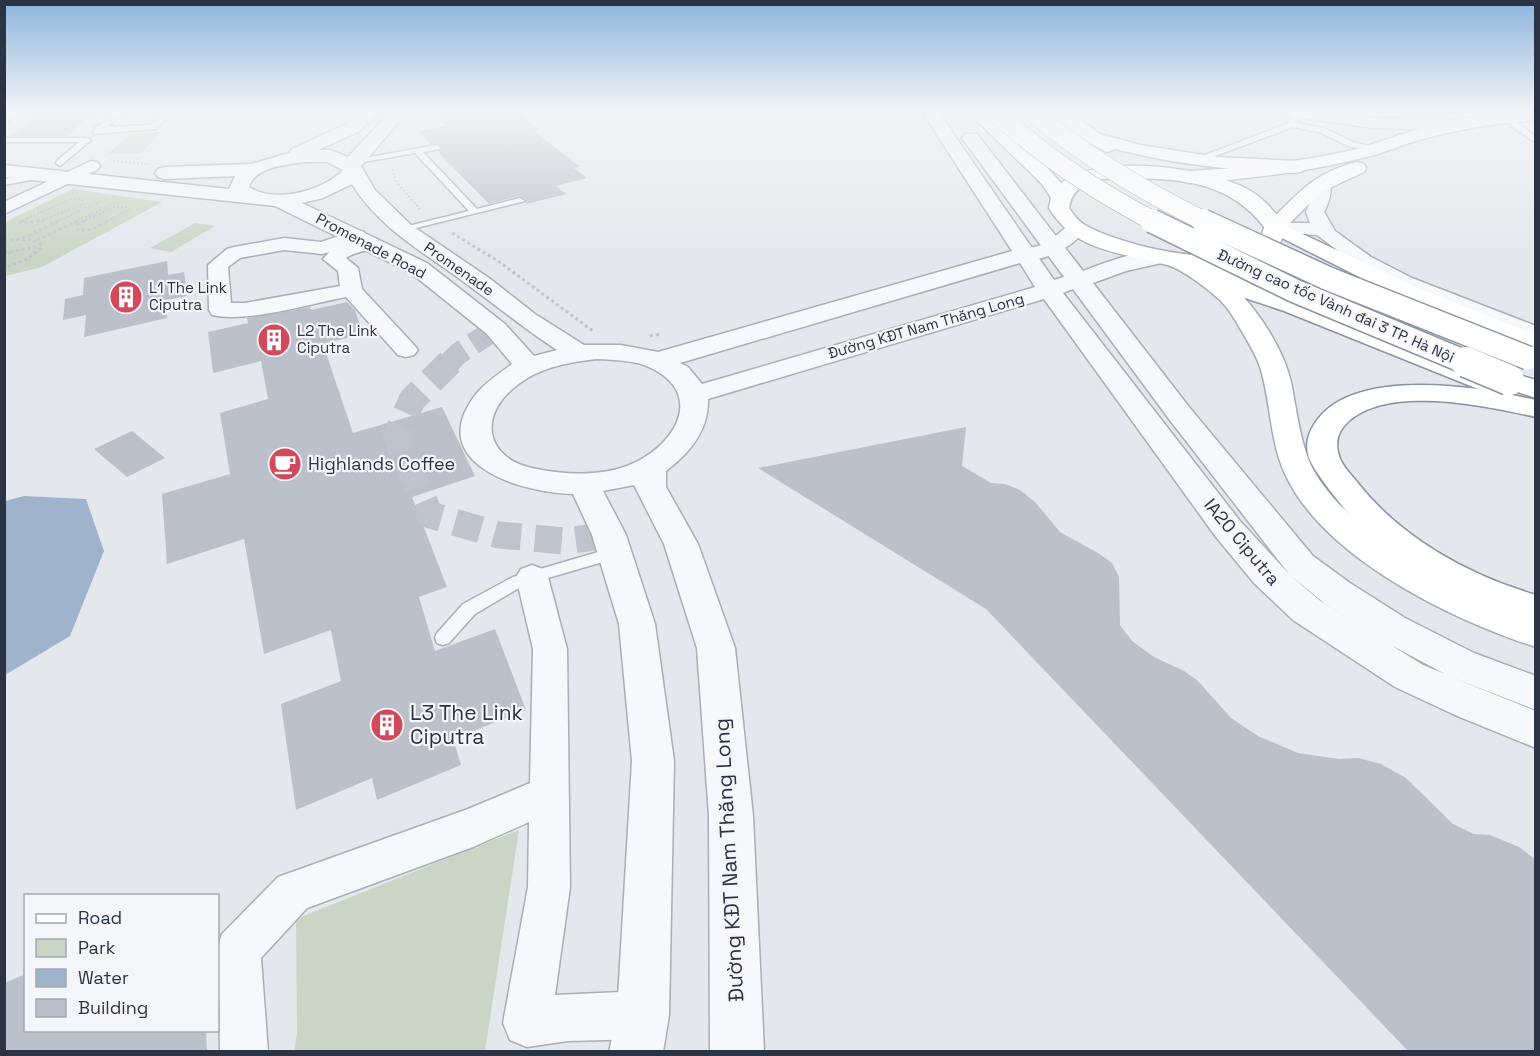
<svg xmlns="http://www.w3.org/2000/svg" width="1540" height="1056" viewBox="0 0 1540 1056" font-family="'Space Grotesk',sans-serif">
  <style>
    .green { fill: #c9d6c5 }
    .water { fill: #9fb4cc }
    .building { fill: #bbc0ca }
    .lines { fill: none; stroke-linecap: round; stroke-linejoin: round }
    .minor-tunnel-far1 { stroke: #bfc3cb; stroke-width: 22; stroke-dasharray: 22 10; stroke-linecap: butt }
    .minor-tunnel { stroke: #bfc3cb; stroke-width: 27; stroke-dasharray: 27 14; stroke-linecap: butt }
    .service-casing { stroke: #a9aeb7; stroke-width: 3 }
    .minor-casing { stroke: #a9aeb7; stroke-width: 3 }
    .tertiary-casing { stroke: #a9aeb7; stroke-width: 3 }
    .secondary-casing { stroke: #a9aeb7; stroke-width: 3 }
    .primary-casing { stroke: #a3abb8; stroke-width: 3 }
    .trunk-casing { stroke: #8b94a3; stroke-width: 3 }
    .motorway-casing { stroke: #8b94a3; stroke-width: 3 }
    .path-far1 { stroke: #c2c5cb; stroke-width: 2; stroke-dasharray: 2 2; stroke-linecap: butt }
    .path { stroke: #c2c5cb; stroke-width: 3; stroke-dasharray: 3 3; stroke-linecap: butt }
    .service { fill: #f7f8fa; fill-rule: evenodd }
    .minor { fill: #f7f8fa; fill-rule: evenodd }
    .tertiary { fill: #f7f8fa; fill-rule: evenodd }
    .secondary { fill: #fff; fill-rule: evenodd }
    .primary { fill: #fff; fill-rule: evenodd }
    .trunk { fill: #fff; fill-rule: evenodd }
    .motorway { fill: #fff; fill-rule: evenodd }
    .motorway-bridge-far2-casing { stroke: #8b94a3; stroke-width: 20; stroke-linecap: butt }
    .motorway-bridge-far1-casing { stroke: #8b94a3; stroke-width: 26; stroke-linecap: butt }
    .motorway-bridge-casing { stroke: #8b94a3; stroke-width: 33; stroke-linecap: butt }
    .motorway-bridge-far2 { stroke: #fff; stroke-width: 19 }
    .motorway-bridge-far1 { stroke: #fff; stroke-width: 23 }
    .motorway-bridge { stroke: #fff; stroke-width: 30 }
    .labels { text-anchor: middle; stroke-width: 4.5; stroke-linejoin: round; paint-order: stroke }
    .far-street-label { font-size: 15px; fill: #2b3445; stroke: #f4f6f9 }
    .far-poi-label { font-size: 15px; fill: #2b3445; stroke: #f4f6f9; text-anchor: start }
    .poi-label { font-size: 18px; fill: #2b3445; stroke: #f4f6f9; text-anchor: start }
    .street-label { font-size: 18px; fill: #2b3445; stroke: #f4f6f9 }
    .near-poi-label { font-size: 21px; fill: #2b3445; stroke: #f4f6f9; text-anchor: start }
    .near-street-label { font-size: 21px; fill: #2b3445; stroke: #f4f6f9 }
  </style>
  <rect width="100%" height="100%" fill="#e4e7ec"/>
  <path class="green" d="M161,132L141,153L108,154L130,134Z
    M73,189L162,202L42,267L5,276V222Z
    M195,223L215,226L171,252L150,248Z
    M519,830L485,1051L294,1052L297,1033L296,919Z"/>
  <path class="water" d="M24,496L86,499L104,551L70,636L5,675V501Z"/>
  <path class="building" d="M46,110H99L67,136H10Z
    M435,110H473L480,116L513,110L539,130L534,131L580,167L574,168L587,178L556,186L566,194L526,204V199L519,196L489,204L438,152L441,150V145L430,144L418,131L446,126L438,119L443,118Z
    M167,261L168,275L184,272L187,296L166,300L167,318L84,337L86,315L63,320L65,299L83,295L84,278Z
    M347,302L355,310L363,334L323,344L353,433L442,407L475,476L412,497L447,587L419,597L435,651L495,629L526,710L453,739L461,765L377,800L372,778L296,810L281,704L341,681L331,630L264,654L244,539L167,564L162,494L230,474L220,413L268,399L261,361L213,373L208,332L248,323L247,318L310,307L311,310Z
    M966,427L962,466L991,483L1005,484L1020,490L1035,502L1060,532L1098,553L1112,563L1119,577L1120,625L1132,641L1154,657L1184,671L1198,681L1231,718L1258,736L1298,753L1339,759L1358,758L1381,764L1406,778L1453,824L1474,834L1490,835L1519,847L1536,860V1052H1409L986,609L758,468Z
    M132,431L165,458L127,477L94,449Z
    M26,974V1030H206L207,1052H4V983Z"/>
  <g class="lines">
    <path class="minor-tunnel-far1" d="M448,364L459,353L496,329"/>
    <path class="minor-tunnel" d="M450,362L412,400L396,436L430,515L499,535L565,541L609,535"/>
    <defs>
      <path id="service" d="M15,110H24L4,124V118Z
        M119,110H127L107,127L151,125L166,110H174L156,129L93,134L95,128Z
        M1296,110H1304L1297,123L1324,128L1353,142L1380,149L1376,151L1348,146L1319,132L1293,127L1199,162L1192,160L1289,123Z
        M1511,122H1517L1536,137V143L1511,126Z
        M4,138H87L91,140L60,166L56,163L57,161L79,142H4Z
        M436,145L440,147L439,149L423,152L477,209L520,198L525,201L400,232V228L469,211L415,153L352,164L348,161Z
        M43,172L47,175L46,177L4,185V179Z
        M615,547L620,549L623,553L620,557L524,585L475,614L449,643L443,645L437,643L435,638L437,633L463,604L513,577Z"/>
      <path id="minor" d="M1274,110H1312L1372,118L1458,120L1466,125L1458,130L1372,128L1282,115Z
        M91,161L97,162L100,166L97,170L4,214V202Z
        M1322,178L1328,179C1334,189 1329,202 1324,212L1335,231L1371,257L1412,278L1536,326V341L1398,286L1357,265L1317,235L1268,231L1265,227L1268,223H1310L1306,212C1312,200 1311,187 1316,179Z
        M1076,223L1083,225L1086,229C1073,248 1039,265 1017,259L1014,255L1017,251L1046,244L1069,225Z
        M357,230L364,232L366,236L375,238L378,242C371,252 355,251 346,258L358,268L362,289L414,345L418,350L414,355L406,357L398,355L346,297C309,304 247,323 212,315L209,310L208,265L227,249L234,247L284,238L321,242ZM284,250L322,254L329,252L323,259L338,271L340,286L245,303H231L228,267L240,258Z
        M532,565L543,569L548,577L567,649L570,887L555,995L643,991L660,998L667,1015L660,1032L643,1039L568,1041L527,1047L510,1040L503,1023L528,887L529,822L473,847L307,908L261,958L268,1052H220L218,945L222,934L278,877L468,809L530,783L533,649L516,577L521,569Z"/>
      <path id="tertiary" d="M364,110H382L358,132L318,150H330L348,157L392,110H409L361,166L375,190L411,225L489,278L535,314L584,345H621L658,352L1012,251L921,110H937L1054,280L1064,277L965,142L962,138L965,134H977L1083,271C1104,263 1145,247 1166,252L1169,257L1166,262L1126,271L1093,283L1189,407L1313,556L1350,583L1405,618L1474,653L1536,676V710L1451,677L1536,711V748L1455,715L1395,687L1293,620L1254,583L1216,537L1044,299L708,399C709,430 690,453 666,471V487L698,544L735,648L753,816L764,1052H710L709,816L697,648L664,544L634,485L603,491L626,535L655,624L674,761L669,1015L663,1052H609L617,1015L632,761L619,624L592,535L573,494C521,493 421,463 477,393C487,381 499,374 512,364L487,334L411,273L275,206L4,177V165L229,189L235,176L165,179L158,177L155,173L158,169L165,167L251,164L289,153L292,149L346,124ZM306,162H327L343,170C324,191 274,204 249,187C254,167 289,164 306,162ZM352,184C381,231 429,255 472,288C501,309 526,330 557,350L534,356L505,324L427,263L302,203L323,198ZM1020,263L1035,287L702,384L688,367L680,363ZM1073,289L1169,419L1289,574L1240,521L1063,293ZM597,359C614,360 635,360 651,368C708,396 672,449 627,466C600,476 565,475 537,469C483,460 477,413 520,383C542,367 570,362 597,359ZM1289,574L1324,603L1352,621L1319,600ZM1391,645L1445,674L1423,665Z"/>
      <path id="secondary" d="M1536,110V120C1497,123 1460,129 1423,139C1403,144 1385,153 1366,157C1308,172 1249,179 1189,183L1182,181L1179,177L1182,173L1189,171C1246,168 1302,162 1357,149C1375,144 1392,137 1409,132C1451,120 1493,113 1536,110Z
        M1357,162L1364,164L1366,168L1364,172L1321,192L1282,231L1275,233L1268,231L1264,227L1268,223C1299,193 1313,173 1357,162Z"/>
      <path id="primary" d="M966,110H984L1044,164L1061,183C1099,153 1206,167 1247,189C1263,197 1275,212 1286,227C1280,263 1235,267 1205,268C1217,275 1229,282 1239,292C1261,315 1284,351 1291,382C1297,411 1300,445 1314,471C1349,535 1468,597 1536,617V647C1449,619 1305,550 1278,455C1270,427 1269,398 1261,370C1257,356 1248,342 1241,330C1235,319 1228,308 1220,300C1209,290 1181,268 1167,265C1122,252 1076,253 1049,208L1051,198L1042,184ZM1101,179C1162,178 1224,174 1264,227C1254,282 1116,244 1085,225C1078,221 1074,215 1069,208C1072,189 1084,184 1101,179Z
        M1047,110H1066L1100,134L1140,145L1217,157L1296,161L1303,163L1305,167L1303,171L1296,173C1234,171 1174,164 1115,149L1107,152L1083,140Z"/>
      <path id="trunk" d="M1275,221L1411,285L1536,335V352L1460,324L1395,295L1268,231L1264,227L1268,223Z
        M1194,254L1202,256L1255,286L1302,301L1506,381L1510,387L1503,393L1536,400V417C1487,406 1391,385 1350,420C1340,429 1335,438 1338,452C1340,464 1350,473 1357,482C1401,538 1468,575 1536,595V623C1483,606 1433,586 1388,551C1366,534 1348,514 1331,492C1324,482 1314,470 1309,458C1305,445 1308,433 1315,423C1345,377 1430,383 1478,389L1284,311L1239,296L1186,266L1183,261L1186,256Z"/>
      <path id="motorway" d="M971,110H988L1004,129L1001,133H989Z
        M1509,372L1536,380V398L1499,386L1495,380L1499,374Z"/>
    </defs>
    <use href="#service" class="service-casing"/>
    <use href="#minor" class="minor-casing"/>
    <use href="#tertiary" class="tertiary-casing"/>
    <use href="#secondary" class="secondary-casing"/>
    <use href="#primary" class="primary-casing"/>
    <use href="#trunk" class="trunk-casing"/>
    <use href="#motorway" class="motorway-casing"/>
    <path class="path-far1" d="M113,161L147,164
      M392,169L397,183L420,209
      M89,216H95
      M95,216L114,207H126L129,210L105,222
      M19,222L71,199H82L84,204L37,222
      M56,222L101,201
      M74,222L116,203
      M82,222L95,216"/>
    <path class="path" d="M23,221L18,223L44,221
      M85,221L77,225L78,230H91L108,221
      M452,233L498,261L593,331
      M23,238L59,221
      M4,240L31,239L41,244V248L27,259L4,268
      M37,240L78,221
      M4,251L10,252L4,256
      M10,252L41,246
      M650,336L661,334"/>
    <use href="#service" class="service"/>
    <use href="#minor" class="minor"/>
    <use href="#tertiary" class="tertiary"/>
    <use href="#secondary" class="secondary"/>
    <use href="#primary" class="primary"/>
    <use href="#trunk" class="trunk"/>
    <use href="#motorway" class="motorway"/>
    <defs>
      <path id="motorway-bridge-far2" d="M993,110C1042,156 1096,191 1155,222
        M1030,110C1084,156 1143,191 1206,222"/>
      <path id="motorway-bridge-far1" d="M1152,221L1295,291L1470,364
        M1203,221L1329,279L1528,358"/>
      <path id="motorway-bridge" d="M1466,362L1509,380"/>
    </defs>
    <use href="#motorway-bridge-far2" class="motorway-bridge-far2-casing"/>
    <use href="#motorway-bridge-far1" class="motorway-bridge-far1-casing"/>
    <use href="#motorway-bridge" class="motorway-bridge-casing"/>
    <use href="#motorway-bridge-far2" class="motorway-bridge-far2"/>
    <use href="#motorway-bridge-far1" class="motorway-bridge-far1"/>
    <use href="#motorway-bridge" class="motorway-bridge"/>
  </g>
  <linearGradient id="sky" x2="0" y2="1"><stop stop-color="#8bb4dd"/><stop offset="0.43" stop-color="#f3f4f6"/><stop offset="1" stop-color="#f3f4f6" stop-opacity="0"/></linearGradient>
  <rect width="1540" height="258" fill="url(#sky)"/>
  <defs>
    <symbol id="building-disc" viewBox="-11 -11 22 22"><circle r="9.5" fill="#d1495b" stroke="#f4f6f9"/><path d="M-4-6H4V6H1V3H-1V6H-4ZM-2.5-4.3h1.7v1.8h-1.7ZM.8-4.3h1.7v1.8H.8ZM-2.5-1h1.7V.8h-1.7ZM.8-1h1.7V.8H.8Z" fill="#fff"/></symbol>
    <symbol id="cafe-disc" viewBox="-11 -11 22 22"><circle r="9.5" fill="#d1495b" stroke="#f4f6f9"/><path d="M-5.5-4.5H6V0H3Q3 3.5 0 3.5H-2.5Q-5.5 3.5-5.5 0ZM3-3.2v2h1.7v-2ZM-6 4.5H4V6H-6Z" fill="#fff"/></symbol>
  </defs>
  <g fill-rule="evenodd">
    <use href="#building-disc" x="107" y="278" width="38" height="38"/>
    <use href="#building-disc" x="255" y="321" width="38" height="38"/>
    <use href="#cafe-disc" x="266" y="445" width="38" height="38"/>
    <use href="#building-disc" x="368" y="706" width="38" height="38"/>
  </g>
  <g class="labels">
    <g class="far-street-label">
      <text transform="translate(371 246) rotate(28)" y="5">Promenade Road</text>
      <text transform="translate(459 269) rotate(35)" y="5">Promenade</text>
      <text transform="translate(1336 306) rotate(24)" y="5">Đường cao tốc Vành đai 3 TP. Hà Nội</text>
      <text transform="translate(926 326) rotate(-16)" y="5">Đường KĐT Nam Thăng Long</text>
    </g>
    <g class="far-poi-label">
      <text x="149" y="293">L1 The Link<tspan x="149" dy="17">Ciputra</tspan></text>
      <text x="297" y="336">L2 The Link<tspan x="297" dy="17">Ciputra</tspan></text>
    </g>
    <g class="poi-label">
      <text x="308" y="470">Highlands Coffee</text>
    </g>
    <g class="street-label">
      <text transform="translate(1242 542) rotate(50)" y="6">IA20 Ciputra</text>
    </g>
    <g class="near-poi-label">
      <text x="410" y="720">L3 The Link<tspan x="410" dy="24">Ciputra</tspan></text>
    </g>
    <g class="near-street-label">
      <text transform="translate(729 860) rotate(-93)" y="7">Đường KĐT Nam Thăng Long</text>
    </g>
  </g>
  <rect width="1540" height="1056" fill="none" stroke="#2b3445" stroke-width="12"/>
  <rect x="24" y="894" width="195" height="138" fill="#f4f6f9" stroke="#a4a8b1" stroke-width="1.5"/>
  <rect x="36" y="914" width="30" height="9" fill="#ffffff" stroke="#a4a8b1" stroke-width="1.5"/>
  <text x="78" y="924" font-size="18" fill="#2b3445">Road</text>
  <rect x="36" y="939" width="30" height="18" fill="#c9d6c5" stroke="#a4a8b1" stroke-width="1.5"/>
  <text x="78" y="954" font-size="18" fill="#2b3445">Park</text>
  <rect x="36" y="969" width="30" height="18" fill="#9fb4cc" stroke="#a4a8b1" stroke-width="1.5"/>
  <text x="78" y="984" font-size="18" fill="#2b3445">Water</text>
  <rect x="36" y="999" width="30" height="18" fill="#bbc0ca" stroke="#a4a8b1" stroke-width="1.5"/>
  <text x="78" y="1014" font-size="18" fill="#2b3445">Building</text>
</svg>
